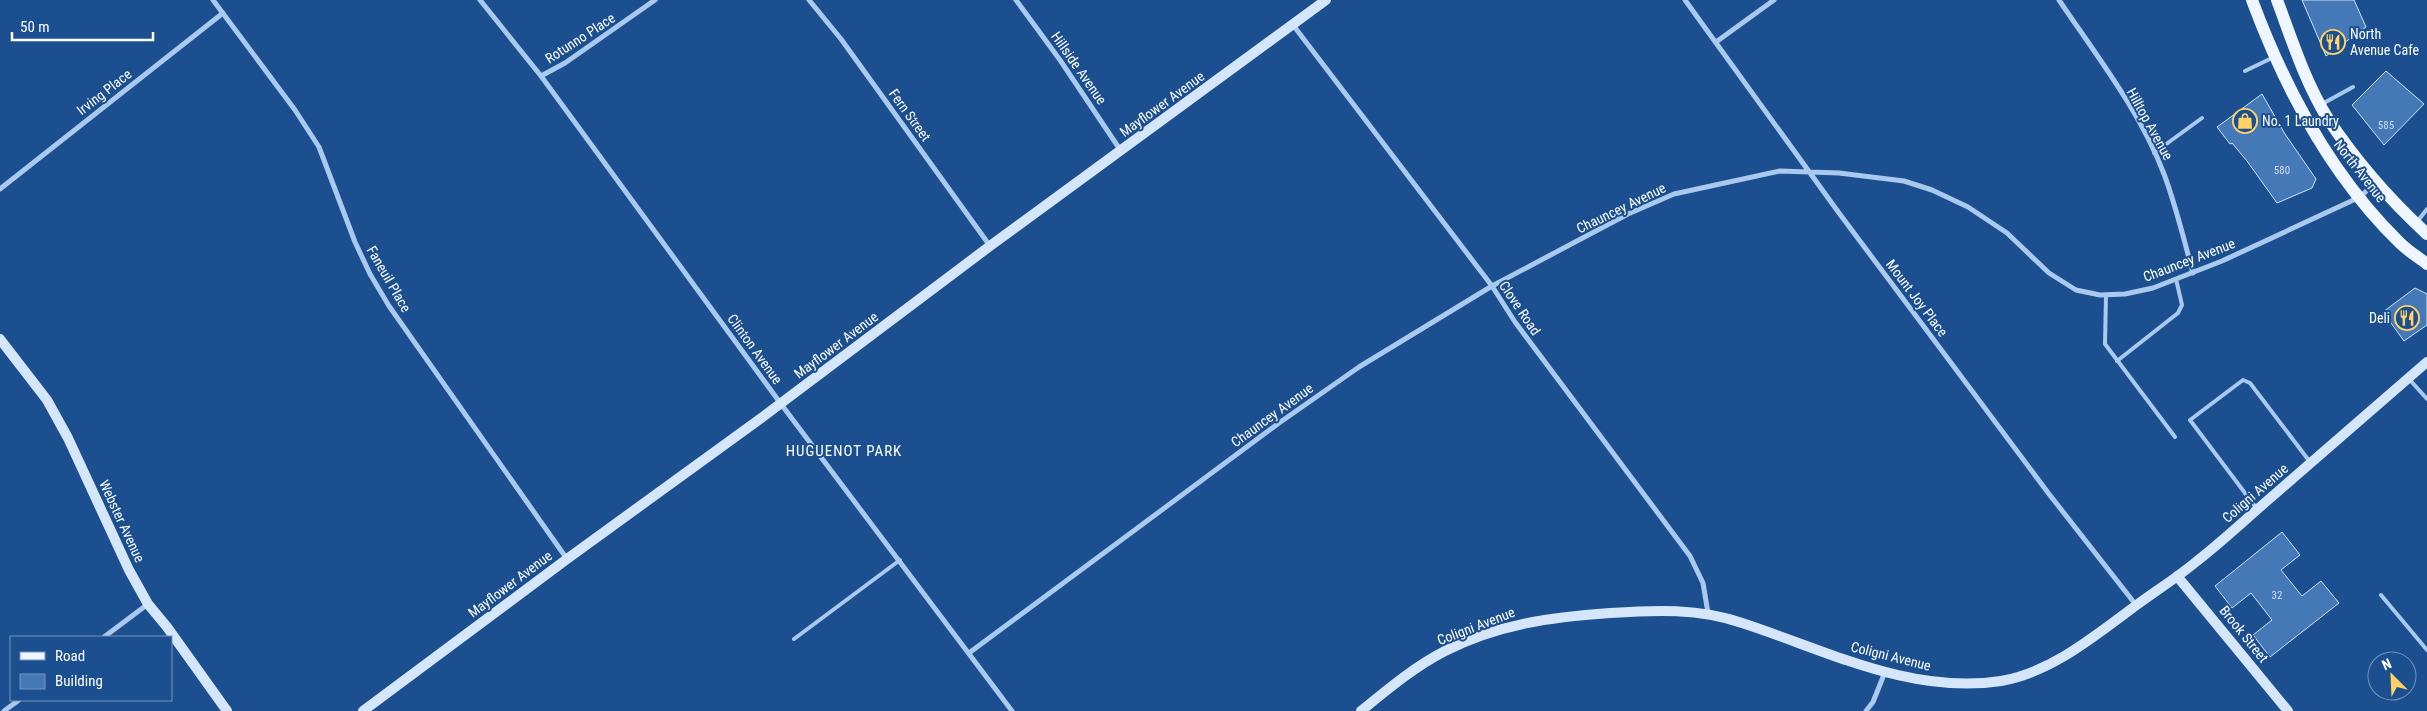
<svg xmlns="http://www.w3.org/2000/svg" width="2427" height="711" viewBox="0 0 2427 711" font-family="'Roboto Condensed',sans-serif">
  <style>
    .building { fill: #4478b7; stroke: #cfe3fa }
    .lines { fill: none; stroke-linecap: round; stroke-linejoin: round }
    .lane { stroke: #a9c9ee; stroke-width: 4 }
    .street { stroke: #a9c9ee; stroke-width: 5 }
    .secondary { stroke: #d6e6fa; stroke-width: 10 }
    .primary { stroke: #f0f6ff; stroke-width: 12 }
    .labels { text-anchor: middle; stroke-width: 4; stroke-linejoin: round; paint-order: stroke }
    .number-label { font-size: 11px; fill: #d0dded }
    .poi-label { font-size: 14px; fill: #fff; stroke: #1b4f8f; text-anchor: start }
    .street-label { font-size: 14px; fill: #fff; stroke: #1b4f8f }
    .neighbourhood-label { font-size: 15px; letter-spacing: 1px; fill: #fff; stroke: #1b4f8f }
  </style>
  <rect width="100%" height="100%" fill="#1b4f8f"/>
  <path class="building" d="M2302,0H2354L2366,27L2326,56Z
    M2386,71L2424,104L2384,145L2352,105Z
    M2262,94L2285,134L2316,179L2312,188L2277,203L2247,161L2232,143L2230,144L2217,127Z
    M2415,288L2427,294V325L2404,341L2383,312Z
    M2282,532L2300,555L2281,570L2302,596L2321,581L2339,603L2270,657L2253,635L2272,620L2251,593L2232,608L2215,586Z"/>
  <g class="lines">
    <path class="lane" d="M2245,71L2272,58
      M2322,104L2353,87
      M2154,153L2202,118
      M2417,222L2427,209
      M2106,295L2105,344L2175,437
      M2117,361L2178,313L2182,305L2176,279
      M2410,380L2427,399
      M2257,509L2190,420L2243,380L2250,383L2310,462
      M2381,595L2427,650
      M794,639L900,560"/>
    <path class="street" d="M213,0L295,110L319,147L355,242L370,274L389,306L567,559
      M480,0L541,76L781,404L1012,711
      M809,0L841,39L990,246
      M1016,0L1060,60L1121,151
      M1685,0L1839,213L2049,494L2136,605
      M2059,0C2096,55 2140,111 2164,174C2176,206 2184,240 2193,273
      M1293,25L1492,286L1515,322L1690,556L1703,583L1708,613
      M1716,42L1774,0
      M541,76L565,63L655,0
      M0,189L223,13
      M104,637L148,604
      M969,653L1279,423L1359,367L1492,286L1628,214L1674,194L1780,171L1839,173L1904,181L1932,190L1968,207L2007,233L2049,273L2076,290L2100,295L2125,294L2153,288L2222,261L2360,197L2375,183
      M4,711L19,700
      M1866,711L1873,702L1885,672"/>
    <path class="secondary" d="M0,339L47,400L68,438L129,570L148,604L167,627L227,711
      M2177,576L2288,711
      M363,711L567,559L764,416L990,246L1326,0
      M1361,711C1388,689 1414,667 1445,651C1498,624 1552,617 1610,613C1655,610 1699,608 1742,623C1826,650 1910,695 2001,681C2053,672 2097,634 2138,604C2157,590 2178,577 2197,561C2224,540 2249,516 2275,494C2326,450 2377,406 2427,362"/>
    <path class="primary" d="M2252,0C2285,89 2331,176 2400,243C2408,251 2418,257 2427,264
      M2277,0C2292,40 2305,82 2328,119C2356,161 2390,200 2427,234"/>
  </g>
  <defs>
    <symbol id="restaurant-ring" viewBox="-11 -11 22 22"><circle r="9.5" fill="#1b4f8f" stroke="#ffd166" stroke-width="1.5"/><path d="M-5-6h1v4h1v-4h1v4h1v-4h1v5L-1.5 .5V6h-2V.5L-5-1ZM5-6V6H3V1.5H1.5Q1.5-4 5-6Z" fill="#ffd166"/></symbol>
    <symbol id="shop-ring" viewBox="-11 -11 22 22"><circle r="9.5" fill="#1b4f8f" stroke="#ffd166" stroke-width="1.5"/><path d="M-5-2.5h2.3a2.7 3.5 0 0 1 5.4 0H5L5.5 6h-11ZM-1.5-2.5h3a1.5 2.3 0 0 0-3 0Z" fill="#ffd166"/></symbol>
  </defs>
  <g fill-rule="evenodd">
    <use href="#restaurant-ring" x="2319" y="28" width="28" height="28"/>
    <use href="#shop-ring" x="2231" y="107" width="28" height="28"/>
    <use href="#restaurant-ring" x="2393" y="304" width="28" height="28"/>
  </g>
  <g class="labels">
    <g class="number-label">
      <text x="2386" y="129">585</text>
      <text x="2282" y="174">580</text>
      <text x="2277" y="599">32</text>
    </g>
    <g class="poi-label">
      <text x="2350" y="39">North<tspan x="2350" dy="16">Avenue Cafe</tspan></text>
      <text x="2262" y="126">No. 1 Laundry</text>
      <text x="2390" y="323" text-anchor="end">Deli</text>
    </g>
    <g class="street-label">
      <text transform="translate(580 38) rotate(-33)" y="5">Rotunno Place</text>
      <text transform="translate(1079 68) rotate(55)" y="5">Hillside Avenue</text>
      <text transform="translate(104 92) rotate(-38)" y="5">Irving Place</text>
      <text transform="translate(1162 104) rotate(-36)" y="5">Mayflower Avenue</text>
      <text transform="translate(910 115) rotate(54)" y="5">Fern Street</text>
      <text transform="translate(2150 124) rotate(61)" y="5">Hilltop Avenue</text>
      <text transform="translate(2360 171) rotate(52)" y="5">North Avenue</text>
      <text transform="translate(1621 208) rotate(-26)" y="5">Chauncey Avenue</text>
      <text transform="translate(2189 260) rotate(-21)" y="5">Chauncey Avenue</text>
      <text transform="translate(389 279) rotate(60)" y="5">Faneuil Place</text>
      <text transform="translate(1917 298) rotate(53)" y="5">Mount Joy Place</text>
      <text transform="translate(1520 308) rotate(56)" y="5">Clove Road</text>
      <text transform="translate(836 345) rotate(-37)" y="5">Mayflower Avenue</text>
      <text transform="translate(755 349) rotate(54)" y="5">Clinton Avenue</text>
      <text transform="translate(1272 415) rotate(-36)" y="5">Chauncey Avenue</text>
      <text transform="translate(2255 493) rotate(-41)" y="5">Coligni Avenue</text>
      <text transform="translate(122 521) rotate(65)" y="5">Webster Avenue</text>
      <text transform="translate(510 584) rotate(-37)" y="5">Mayflower Avenue</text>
      <text transform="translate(1476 626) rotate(-21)" y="5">Coligni Avenue</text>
      <text transform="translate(2244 634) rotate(51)" y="5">Brook Street</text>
      <text transform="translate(1891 656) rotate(14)" y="5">Coligni Avenue</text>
    </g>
    <g class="neighbourhood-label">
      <text x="844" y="456">HUGUENOT PARK</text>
    </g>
  </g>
  <rect x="10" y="636" width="162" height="65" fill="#1b4f8f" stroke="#7695bc"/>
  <rect x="20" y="652" width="25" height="8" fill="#f0f6ff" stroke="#7695bc"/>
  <text x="55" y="661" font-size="15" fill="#ffffff">Road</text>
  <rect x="20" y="674" width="25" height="15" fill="#4478b7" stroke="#7695bc"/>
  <text x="55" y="686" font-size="15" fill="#ffffff">Building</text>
  <g transform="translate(2392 676) rotate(336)"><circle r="24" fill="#1b4f8f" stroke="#7695bc"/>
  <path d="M0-4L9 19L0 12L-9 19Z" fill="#ffd166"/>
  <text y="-8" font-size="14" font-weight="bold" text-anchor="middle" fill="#ffffff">N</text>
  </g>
  <path d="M12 32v8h141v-8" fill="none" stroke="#ffffff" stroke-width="2.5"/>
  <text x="20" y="32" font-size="15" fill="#ffffff" stroke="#1b4f8f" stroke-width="4" paint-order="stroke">50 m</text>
</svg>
